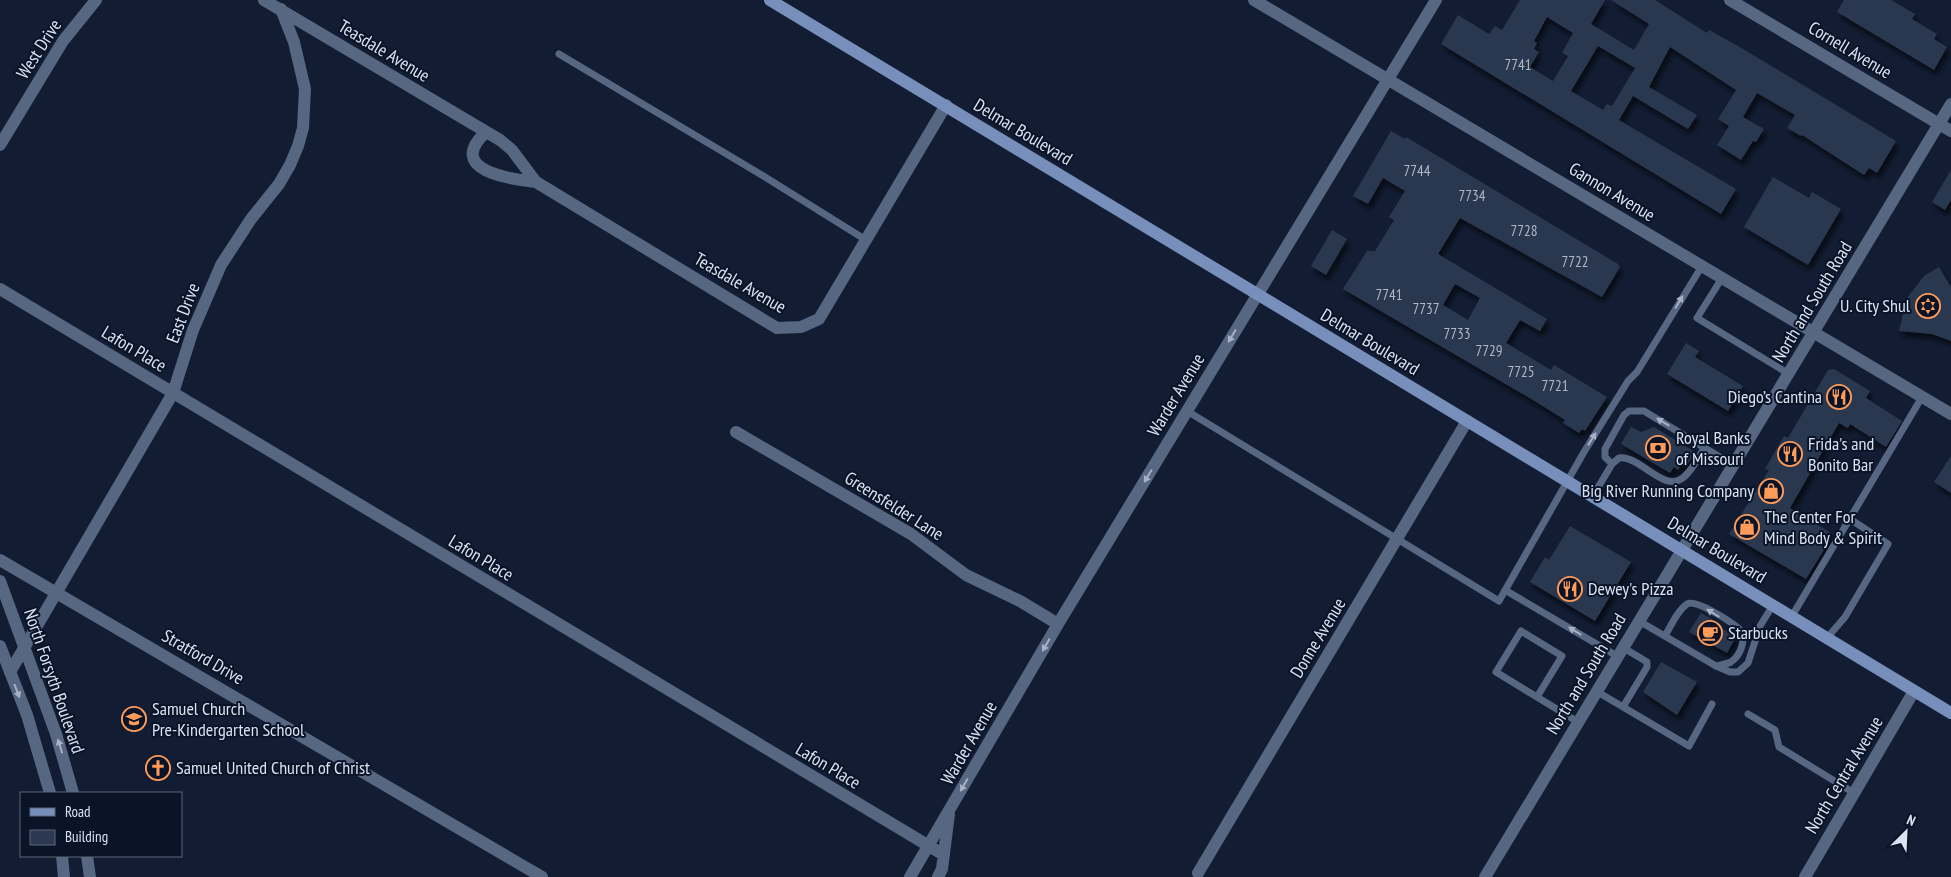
<svg xmlns="http://www.w3.org/2000/svg" width="1951" height="877" viewBox="0 0 1951 877" font-family="'PT Sans Narrow',sans-serif">
  <style>
    .building { fill: #2b3850; fill-rule: evenodd; filter: url(#shadow) }
    .lines { fill: none; stroke-linecap: round; stroke-linejoin: round }
    .service { stroke: #576681; stroke-width: 7 }
    .minor { stroke: #576681; stroke-width: 12 }
    .tertiary { stroke: #576681; stroke-width: 12 }
    .secondary { stroke: #788fbb; stroke-width: 12 }
    .oneway { fill: #a6b1c5 }
    .labels { text-anchor: middle; stroke-width: 4; stroke-linejoin: round; paint-order: stroke }
    .number-label { font-size: 15px; fill: #aeb8ca }
    .street-label { font-size: 18px; fill: #dae3f2; stroke: #091429 }
    .poi-label { font-size: 18px; fill: #dae3f2; stroke: #091429; text-anchor: start }
  </style>
  <defs>
    <filter id="shadow"><feDropShadow dx="3" dy="5.5" stdDeviation="2.5" flood-color="#0009"/></filter>
  </defs>
  <rect width="100%" height="100%" fill="#121d33"/>
  <path class="building" d="M1520,0H1605L1591,24L1634,50L1649,24L1611,0H1655L1707,33L1709,30L1738,46L1896,141L1877,173L1869,168L1864,175L1802,135L1801,136L1787,128L1795,115L1757,93L1743,117L1764,129L1756,142L1753,141L1741,160L1717,145L1729,126L1718,119L1736,90L1670,47L1649,87L1697,115L1688,129L1633,96L1619,120L1736,189L1721,214L1441,44L1458,15L1489,34L1495,26L1502,30ZM1547,17L1573,33L1562,53L1568,56L1553,81L1530,67L1539,52L1534,49L1537,43L1534,41ZM1598,46L1635,68L1612,106L1607,104L1603,110L1571,91Z
    M1844,0H1891L1915,14L1912,19L1937,34L1934,39L1947,47L1934,70L1837,12Z
    M1391,131L1405,139L1406,137L1618,264L1620,267L1602,297L1460,218L1438,254L1547,319L1540,331L1520,320L1506,343L1551,370L1554,365L1607,397L1585,431L1582,429L1579,433L1563,423L1565,420L1533,400L1343,289L1367,251H1375L1394,220L1389,217L1405,191L1383,178L1368,204L1353,196ZM1455,284L1480,298L1468,320L1443,305Z
    M1951,170V200L1945,210L1932,202Z
    M1773,177L1809,198L1812,192L1841,209L1808,265L1744,227Z
    M1332,230L1347,239L1326,275L1311,266Z
    M1939,267L1951,287V341L1932,334L1899,331L1907,298L1924,276Z
    M1686,343L1699,351L1695,357L1743,386L1728,411L1667,374Z
    M1834,369L1870,391L1866,398L1902,421L1886,447L1850,424L1848,428L1839,423L1790,508L1831,533L1825,544L1827,545L1806,579L1729,534L1769,470L1765,469L1784,436L1788,438L1828,370Z
    M1631,427L1641,432L1654,427L1695,452L1686,467L1682,464L1678,470L1674,467L1670,473L1621,444Z
    M1951,456V493L1934,482Z
    M1570,526L1631,562L1595,621L1530,582L1545,557L1549,560Z
    M1701,613L1712,619L1711,622L1736,637L1727,653L1689,632Z
    M1661,662L1697,682L1677,715L1643,692Z"/>
  <g class="lines">
    <path class="service" d="M559,54L760,174L866,240
      M1722,278L1697,318L1789,374
      M1187,411L1499,601L1584,452L1628,381L1637,372L1702,266
      M1612,464L1605,457V449L1624,415L1629,411H1644L1733,465
      M1593,496L1612,464L1619,458C1641,455 1665,496 1685,476C1693,469 1699,456 1705,447
      M1505,590L1617,656
      M1792,616L1922,397
      M1639,621L1716,666L1730,672H1738L1748,663L1760,626L1773,605
      M1665,636C1671,626 1677,611 1687,604C1696,599 1730,621 1738,628C1748,637 1741,655 1731,662C1727,664 1721,665 1716,666
      M1827,638L1845,617L1888,544L1850,519
      M1622,647L1647,662V667L1623,707
      M1596,691L1689,746L1712,704
      M1537,697L1562,656L1521,631L1496,672L1578,722
      M1748,714L1775,730L1779,747L1854,793"/>
    <path class="minor" d="M264,0L500,140L512,150L536,182L777,328L801,327L819,319L946,105
      M1254,0L1951,414
      M1730,0L1951,131
      M486,132C445,170 509,179 536,182
      M0,145L63,41L96,0
      M0,289L944,855
      M736,432L911,534L966,575L1020,601L1058,624
      M0,560L542,877
      M10,672L173,393L193,330L221,265L251,219L279,184L290,165L298,146L303,128L305,89L294,42L281,9
      M1198,873L1467,421
      M910,877L1058,624L1436,0
      M938,877L942,869L949,814
      M1805,877L1914,691"/>
    <path class="tertiary" d="M0,581L56,734L73,793
      M0,646L27,715L50,793
      M62,856L64,877
      M87,856L90,877
      M1485,877L1951,104"/>
    <path class="secondary" d="M770,0L1951,713"/>
  </g>
  <defs><path id="oneway-solid" d="M-6-.8H1V-3.2L6.5 0L1 3.2V.8H-6Z" transform="scale(1.25)"/></defs>
  <g class="oneway">
    <use href="#oneway-solid" transform="translate(1679 302) rotate(-59)"/>
    <use href="#oneway-solid" transform="translate(1232 336) rotate(121)"/>
    <use href="#oneway-solid" transform="translate(1663 422) rotate(-149)"/>
    <use href="#oneway-solid" transform="translate(1592 439) rotate(-58)"/>
    <use href="#oneway-solid" transform="translate(1148 476) rotate(121)"/>
    <use href="#oneway-solid" transform="translate(1713 613) rotate(-148)"/>
    <use href="#oneway-solid" transform="translate(1575 631) rotate(-149)"/>
    <use href="#oneway-solid" transform="translate(1046 645) rotate(120)"/>
    <use href="#oneway-solid" transform="translate(17 691) rotate(69)"/>
    <use href="#oneway-solid" transform="translate(60 746) rotate(-107)"/>
    <use href="#oneway-solid" transform="translate(964 785) rotate(120)"/>
  </g>
  <defs>
    <symbol id="synagogue-ring" viewBox="-11 -11 22 22"><circle r="9.5" fill="#091429" stroke="#fe9b59" stroke-width="1.5"/><path d="M0-6.5L5.6 3.2H-5.6ZM0 6.5L5.6-3.2H-5.6Z" fill="#fe9b59"/></symbol>
    <symbol id="restaurant-ring" viewBox="-11 -11 22 22"><circle r="9.5" fill="#091429" stroke="#fe9b59" stroke-width="1.5"/><path d="M-5-6h1v4h1v-4h1v4h1v-4h1v5L-1.5 .5V6h-2V.5L-5-1ZM5-6V6H3V1.5H1.5Q1.5-4 5-6Z" fill="#fe9b59"/></symbol>
    <symbol id="bank-ring" viewBox="-11 -11 22 22"><circle r="9.5" fill="#091429" stroke="#fe9b59" stroke-width="1.5"/><path d="M-6-4H6V4H-6ZM0-2.3a2.3 2.3 0 1 0 0 4.6a2.3 2.3 0 1 0 0-4.6Z" fill="#fe9b59"/></symbol>
    <symbol id="shop-ring" viewBox="-11 -11 22 22"><circle r="9.5" fill="#091429" stroke="#fe9b59" stroke-width="1.5"/><path d="M-5-2.5h2.3a2.7 3.5 0 0 1 5.4 0H5L5.5 6h-11ZM-1.5-2.5h3a1.5 2.3 0 0 0-3 0Z" fill="#fe9b59"/></symbol>
    <symbol id="cafe-ring" viewBox="-11 -11 22 22"><circle r="9.5" fill="#091429" stroke="#fe9b59" stroke-width="1.5"/><path d="M-5.5-4.5H6V0H3Q3 3.5 0 3.5H-2.5Q-5.5 3.5-5.5 0ZM3-3.2v2h1.7v-2ZM-6 4.5H4V6H-6Z" fill="#fe9b59"/></symbol>
    <symbol id="school-ring" viewBox="-11 -11 22 22"><circle r="9.5" fill="#091429" stroke="#fe9b59" stroke-width="1.5"/><path d="M0-5L7-2L0 1L-7-2ZM-4 1L0 2.5L4 1V4Q0 6-4 4Z" fill="#fe9b59"/></symbol>
    <symbol id="church-ring" viewBox="-11 -11 22 22"><circle r="9.5" fill="#091429" stroke="#fe9b59" stroke-width="1.5"/><path d="M-1.2-6h2.4v3.5h3.3v2.4h-3.3V6h-2.4V-.1h-3.3v-2.4h3.3Z" fill="#fe9b59"/></symbol>
  </defs>
  <g fill-rule="evenodd">
    <use href="#synagogue-ring" x="1914" y="292" width="28" height="28"/>
    <use href="#restaurant-ring" x="1825" y="383" width="28" height="28"/>
    <use href="#bank-ring" x="1644" y="434" width="28" height="28"/>
    <use href="#restaurant-ring" x="1776" y="440" width="28" height="28"/>
    <use href="#shop-ring" x="1757" y="477" width="28" height="28"/>
    <use href="#shop-ring" x="1733" y="513" width="28" height="28"/>
    <use href="#restaurant-ring" x="1556" y="575" width="28" height="28"/>
    <use href="#cafe-ring" x="1696" y="619" width="28" height="28"/>
    <use href="#school-ring" x="120" y="705" width="28" height="28"/>
    <use href="#church-ring" x="144" y="754" width="28" height="28"/>
  </g>
  <g class="labels">
    <g class="number-label">
      <text x="1518" y="70">7741</text>
      <text x="1417" y="176">7744</text>
      <text x="1472" y="201">7734</text>
      <text x="1524" y="236">7728</text>
      <text x="1575" y="267">7722</text>
      <text x="1389" y="300">7741</text>
      <text x="1426" y="314">7737</text>
      <text x="1457" y="339">7733</text>
      <text x="1489" y="356">7729</text>
      <text x="1521" y="377">7725</text>
      <text x="1555" y="391">7721</text>
    </g>
    <g class="street-label">
      <text transform="translate(39 49) rotate(-57)" y="6">West Drive</text>
      <text transform="translate(1850 50) rotate(31)" y="6">Cornell Avenue</text>
      <text transform="translate(384 51) rotate(31)" y="6">Teasdale Avenue</text>
      <text transform="translate(1023 132) rotate(31)" y="6">Delmar Boulevard</text>
      <text transform="translate(1612 192) rotate(31)" y="6">Gannon Avenue</text>
      <text transform="translate(740 283) rotate(30)" y="6">Teasdale Avenue</text>
      <text transform="translate(1812 302) rotate(-59)" y="6">North and South Road</text>
      <text transform="translate(183 313) rotate(-69)" y="6">East Drive</text>
      <text transform="translate(1370 342) rotate(31)" y="6">Delmar Boulevard</text>
      <text transform="translate(134 349) rotate(31)" y="6">Lafon Place</text>
      <text transform="translate(1176 395) rotate(-59)" y="6">Warder Avenue</text>
      <text transform="translate(894 506) rotate(32)" y="6">Greensfelder Lane</text>
      <text transform="translate(1717 550) rotate(31)" y="6">Delmar Boulevard</text>
      <text transform="translate(481 558) rotate(31)" y="6">Lafon Place</text>
      <text transform="translate(1318 638) rotate(-59)" y="6">Donne Avenue</text>
      <text transform="translate(203 657) rotate(30)" y="6">Stratford Drive</text>
      <text transform="translate(1586 674) rotate(-59)" y="6">North and South Road</text>
      <text transform="translate(54 681) rotate(71)" y="6">North Forsyth Boulevard</text>
      <text transform="translate(969 743) rotate(-60)" y="6">Warder Avenue</text>
      <text transform="translate(828 766) rotate(31)" y="6">Lafon Place</text>
      <text transform="translate(1844 775) rotate(-59)" y="6">North Central Avenue</text>
    </g>
    <g class="poi-label">
      <text x="1910" y="312" text-anchor="end">U. City Shul</text>
      <text x="1822" y="403" text-anchor="end">Diego’s Cantina</text>
      <text x="1676" y="444">Royal Banks<tspan x="1676" dy="21">of Missouri</tspan></text>
      <text x="1808" y="450">Frida's and<tspan x="1808" dy="21">Bonito Bar</tspan></text>
      <text x="1754" y="497" text-anchor="end">Big River Running Company</text>
      <text x="1764" y="523">The Center For<tspan x="1764" dy="21">Mind Body &amp; Spirit</tspan></text>
      <text x="1588" y="595">Dewey's Pizza</text>
      <text x="1728" y="639">Starbucks</text>
      <text x="152" y="715">Samuel Church<tspan x="152" dy="21">Pre-Kindergarten School</tspan></text>
      <text x="176" y="774">Samuel United Church of Christ</text>
    </g>
  </g>
  <rect x="20" y="792" width="162" height="65" fill="#091429" stroke="#5d6779"/>
  <rect x="30" y="808" width="25" height="8" fill="#788fbb" stroke="#5d6779"/>
  <text x="65" y="817" font-size="15" fill="#dae3f2">Road</text>
  <rect x="30" y="830" width="25" height="15" fill="#2b3850" stroke="#5d6779"/>
  <text x="65" y="842" font-size="15" fill="#dae3f2">Building</text>
  <g transform="translate(1906 832) rotate(24)" stroke="#091429" stroke-width="4" paint-order="stroke">
  <path d="M0-4L9 19L0 12L-9 19Z" fill="#dae3f2"/>
  <text y="-8" font-size="14" font-weight="bold" text-anchor="middle" fill="#dae3f2">N</text>
  </g>
</svg>
